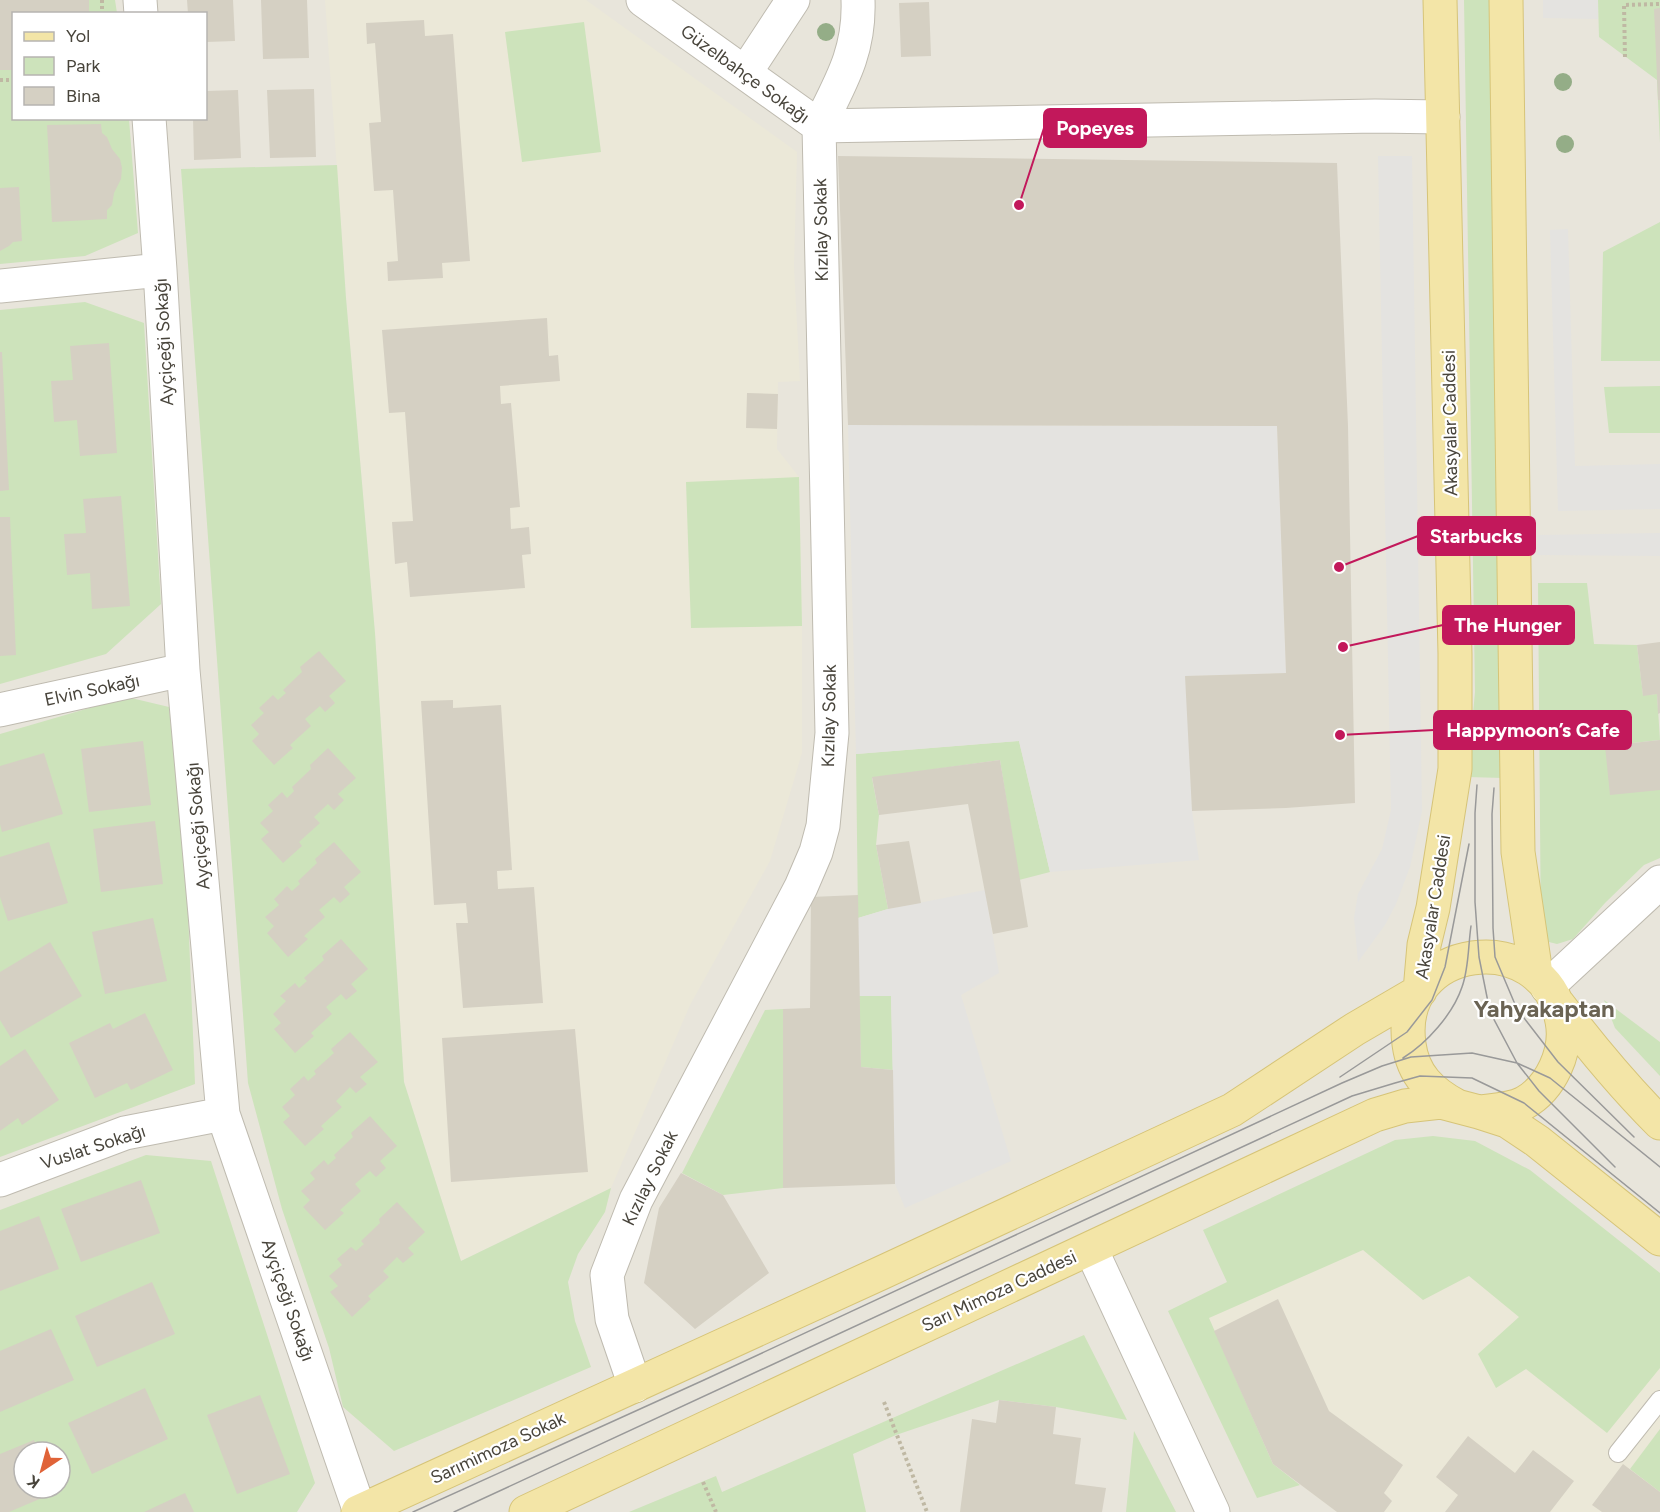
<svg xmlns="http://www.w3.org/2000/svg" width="1660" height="1512" viewBox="0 0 1660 1512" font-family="Figtree,sans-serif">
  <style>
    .residential { fill: #e8e5db; fill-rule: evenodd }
    .education { fill: #ebe8d8 }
    .green { fill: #cde3bb; fill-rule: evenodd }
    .parking { fill: #e4e3e0 }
    .building { fill: #d5d0c3 }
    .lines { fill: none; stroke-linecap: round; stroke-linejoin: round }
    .service-casing { stroke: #bfbbb0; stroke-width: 20 }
    .minor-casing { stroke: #bfbbb0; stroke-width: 35 }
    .primary-casing { stroke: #d6c478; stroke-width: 35 }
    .path { stroke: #bfb8a3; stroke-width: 4; stroke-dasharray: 3 3; stroke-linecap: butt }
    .service { stroke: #fff; stroke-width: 18 }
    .minor { stroke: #fff; stroke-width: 33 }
    .primary { stroke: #f3e5a7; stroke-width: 33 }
    .tram { stroke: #999; stroke-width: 1.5 }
    .tree { fill: #94ad87 }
    .labels { text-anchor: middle; stroke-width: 4.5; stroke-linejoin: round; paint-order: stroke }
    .street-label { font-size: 18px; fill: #48443b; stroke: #fff }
    .district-label { font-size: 24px; font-weight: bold; fill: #6a6353; stroke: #fff }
    .leader { fill: none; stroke: #c2185b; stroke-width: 2 }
    .callout-dot { fill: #c2185b; stroke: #fff; stroke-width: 2 }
    .callout { fill: #c2185b; stroke: #c2185b; stroke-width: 2 }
    .callout-label { font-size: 20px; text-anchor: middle; font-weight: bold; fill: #fff }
  </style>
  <rect width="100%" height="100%" fill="#f4f3ec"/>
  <path class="residential" d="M0,0H1660V1512H0ZM14,14H206V118H14ZM24,1452H60V1488H24Z"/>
  <path class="education" d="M325,0H586L797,152L794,267L800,381L778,382L777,449L799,477L802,626V753L770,861L690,1005L611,1188L461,1261L404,1082L375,633L346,298Z
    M1376,1211L1660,1276V1512H1337L1273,1464L1199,1296Z"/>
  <path class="green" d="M0,0H115L117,13L14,14V118L129,119L138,233L85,256L0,264Z
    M1464,0H1497L1504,778L1467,777L1475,692Z
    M1598,0H1660V143L1657,80L1599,37Z
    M584,22L601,152L522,162L505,32Z
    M337,165L346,298L375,633L404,1082L461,1261L611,1188L605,1212L578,1254L568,1282L575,1321L591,1367L394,1451L343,1407L329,1348L282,1209L248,1083L181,169Z
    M1660,222V361H1601L1603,252Z
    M85,302L144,323L161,604L106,654L0,684V310Z
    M1660,386V433H1609L1604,387Z
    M799,477L802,626L691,628L686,482Z
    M1538,583H1587L1594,644L1637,645L1643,695L1657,694L1660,740L1605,746L1660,790V858L1644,865L1605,903L1573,939L1557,944L1541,940Z
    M127,697L169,707L187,887L195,1084L0,1157V734Z
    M1019,741L1050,872L1019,880L1000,760L872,778L879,815L876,845L888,909L858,918L856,754Z
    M859,996H891L893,1070L861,1067Z
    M1604,1000L1660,1042V1076L1615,1028Z
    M783,1009V1188L723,1195L682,1173L765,1010Z
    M1433,1136L1475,1141L1530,1170L1660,1273V1368L1607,1433L1526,1369L1496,1388L1478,1354L1519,1317L1469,1276L1423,1300L1363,1250L1209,1318L1273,1464L1300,1485L1257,1498L1168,1311L1227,1282L1203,1230L1395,1140Z
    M146,1155L211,1161L315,1483L297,1512H0V1210ZM24,1452H60V1488H24Z
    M1084,1335L1127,1420L1056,1407L999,1400L896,1435L853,1454L866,1512H629L716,1476L722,1492Z
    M1660,1429V1492L1630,1469Z
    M1134,1431L1176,1512H1126Z"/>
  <path class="parking" d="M1543,0H1598V19L1543,18Z
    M1378,156H1412L1422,811L1410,867L1396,904L1385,925L1358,962L1354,918L1358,894L1382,849L1391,810Z
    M1568,229L1575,466L1660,464V509L1558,511L1550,230Z
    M848,425L1277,426L1286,673L1186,676L1192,811L1199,860L1050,872L1019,741L856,754Z
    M1660,533V556L1537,555L1538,535Z
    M985,890L999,973L961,995L1011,1161L905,1208L895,1184L891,996H859L858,918L888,909Z"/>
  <path class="building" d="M0,0H89V14H14V70H0Z
    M187,0H233L235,41L206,42V14H188Z
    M261,0H307L309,58L263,59Z
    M929,2L931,56L901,57L899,3Z
    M1660,8V100H1658L1654,9Z
    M424,20L425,36L453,34L470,261L442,263L443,278L388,281L387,262L398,261L393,190L374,191L369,123L381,122L375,43L367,44L366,23Z
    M314,89L316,157L270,158L267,90Z
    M238,90L241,158L194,160L193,118H206V91Z
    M101,124L102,133L107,137L112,149L120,159L122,168L121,179L114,193L112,205L107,210V219L52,222L47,125Z
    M838,156L1337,163L1348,426L1355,803L1286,808L1192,811L1185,676L1286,673L1277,426L848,425Z
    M19,187L22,241L13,242L9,246L0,251V188Z
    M547,318L549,356L558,355L560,381L500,386L501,404L511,403L520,507L510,508L511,529L529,527L531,554L522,555L525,588L410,597L407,562L395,564L392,522L413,521L405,412L389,413L382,330Z
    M109,343L117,453L80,456L77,420L54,422L51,381L73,380L70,346Z
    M0,352H2L9,490L0,491Z
    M747,393L778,394L777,429L746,428Z
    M121,496L130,606L92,609L90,573L67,575L64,534L86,533L83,499Z
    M0,517H10L16,655L0,656Z
    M1660,642V713L1658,714L1657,694L1643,696L1637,645Z
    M319,651L346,681L329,696L335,703L325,712L320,706L305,719L311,726L290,745L293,748L274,765L252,741L259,734L251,725L264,713L259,708L273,695L278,700L286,693L283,690L302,672L300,667Z
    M453,700V708L501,705L512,870L497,871L498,889L534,887L543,1003L463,1008L456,923H468L466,903L434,905L421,701Z
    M1660,740V790L1610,795L1605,746Z
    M143,741L151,805L89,812L81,749Z
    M328,748L356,778L338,794L344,800L334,810L328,804L314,817L320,823L299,842L302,846L283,863L261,839L269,832L260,823L273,811L268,805L282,792L287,798L294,791L292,787L311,769L310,765Z
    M44,753L63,814L2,832L0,824V766Z
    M1000,760L1028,927L993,934L968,804L879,815L872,777Z
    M155,821L163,884L101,892L93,829Z
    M909,841L921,903L888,909L876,845Z
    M49,842L68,903L8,921L0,897V857Z
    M334,842L361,872L344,887L350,894L340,903L334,897L319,910L325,917L304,936L308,939L288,957L267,933L274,926L265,917L279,905L274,899L287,886L292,891L300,884L298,881L317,863L315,859Z
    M858,895L861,1067L893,1070L895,1184L783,1188V1009L810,1008L811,897Z
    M153,918L167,981L105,994L92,932Z
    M341,939L368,969L351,984L357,991L346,1000L341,994L326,1007L332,1014L311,1033L314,1036L295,1053L274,1029L281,1023L273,1014L286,1001L280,996L295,983L299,988L307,981L304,978L324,960L322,956Z
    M50,942L82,996L11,1038L0,1020V972Z
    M145,1013L173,1070L131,1090L127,1083L95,1098L69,1043L110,1023L113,1029Z
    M575,1029L588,1172L451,1182L442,1038Z
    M350,1032L378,1062L360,1077L367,1084L356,1093L350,1087L336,1101L342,1107L321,1126L324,1129L305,1146L283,1122L290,1116L282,1107L295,1095L290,1089L304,1076L308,1081L316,1074L314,1071L334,1053L331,1049Z
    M25,1049L59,1100L22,1125L18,1118L0,1131V1066Z
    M370,1116L397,1146L380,1161L386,1168L376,1177L370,1171L355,1184L361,1191L340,1210L344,1213L325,1230L303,1207L310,1200L301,1191L315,1179L310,1173L324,1160L328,1165L336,1158L334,1155L353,1137L351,1133Z
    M681,1173L723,1195L769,1273L695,1329L644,1283L659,1208Z
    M141,1180L160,1233L81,1262L61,1209Z
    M397,1202L425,1232L408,1248L414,1254L403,1263L397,1257L383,1271L389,1277L368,1296L371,1299L352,1317L330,1292L338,1286L329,1276L342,1265L337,1259L351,1247L356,1251L364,1244L361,1241L380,1223L379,1219Z
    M39,1216L59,1269L0,1291V1231Z
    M152,1282L175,1334L97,1367L75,1316Z
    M1278,1299L1329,1411L1403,1465L1384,1493L1392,1501L1384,1512H1337L1273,1464L1214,1331Z
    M51,1329L74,1380L0,1412V1351Z
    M145,1388L168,1439L92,1474L68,1423Z
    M260,1395L290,1474L237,1494L207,1415Z
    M999,1400L1056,1407L1053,1434L1081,1438L1075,1484L1106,1488L1102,1512H960L972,1419L996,1423Z
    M1468,1436L1515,1473L1533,1450L1574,1481L1550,1512H1445L1458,1495L1436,1477Z
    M34,1440L39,1452H24V1488H55L56,1492L9,1512H0V1454Z
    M1623,1464L1660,1492V1512H1602L1592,1505Z
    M185,1493L194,1512H144Z"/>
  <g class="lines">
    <defs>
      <path id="service" d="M1618,1453L1660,1400"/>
      <path id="minor" d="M140,0L141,14
        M643,0L819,126L1375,116L1443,117
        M745,73L793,0
        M149,118L160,270L183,670L223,1114L360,1512
        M0,286L160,270
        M0,710L183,670
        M1547,987L1660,882
        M0,1180L125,1133L223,1114
        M1091,1249L1213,1512
        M635,1386L612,1319L607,1275L636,1200L801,887L816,852L823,826L832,733L819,126C841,82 860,51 858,0"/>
      <path id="primary" d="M1506,0L1518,852L1536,974
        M1420,991L1424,945L1433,908L1455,769V654L1440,0
        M1558,1004C1590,1046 1623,1086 1660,1123
        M1457,1106C1431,1092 1413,1075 1409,1044C1395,943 1543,923 1562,1021C1568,1051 1551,1088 1524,1103C1510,1110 1494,1110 1479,1112
        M358,1512L881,1273L1232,1110L1355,1029L1420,991
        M526,1512L1375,1115L1405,1106L1441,1102L1479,1112L1507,1121L1537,1141L1660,1239"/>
    </defs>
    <use href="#service" class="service-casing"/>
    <use href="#minor" class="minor-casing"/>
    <use href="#primary" class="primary-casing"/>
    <path class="path" d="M102,0V14
      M1625,57L1624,5L1660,4
      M0,80H14
      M884,1402L927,1512
      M703,1482L716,1512"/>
    <use href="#service" class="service"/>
    <use href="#minor" class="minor"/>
    <use href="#primary" class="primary"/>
    <path class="tram" d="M1477,785L1475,813V902L1479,957L1490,1012L1517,1063L1539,1091L1615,1167
      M1494,788L1492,814L1493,928L1495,957L1517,1009L1558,1062L1634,1137
      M1403,1058C1427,1043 1453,1014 1462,987C1469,968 1468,946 1471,926
      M1340,1077L1407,1032L1432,1000L1445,967L1469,844
      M413,1512L704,1380L1342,1083L1382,1066L1411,1057L1472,1053L1517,1063L1550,1078L1660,1167
      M454,1512L1352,1096L1395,1083L1420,1076L1472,1078L1524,1103L1660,1213"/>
  </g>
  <g class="tree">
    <circle cx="826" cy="32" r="9"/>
    <circle cx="1563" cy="82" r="9"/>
    <circle cx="1565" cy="144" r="9"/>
  </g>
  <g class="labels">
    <g class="street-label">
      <text transform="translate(745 74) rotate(36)" y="6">Güzelbahçe Sokağı</text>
      <text transform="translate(821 230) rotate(-91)" y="6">Kızılay Sokak</text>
      <text transform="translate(164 342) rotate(-93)" y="6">Ayçiçeği Sokağı</text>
      <text transform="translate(1450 423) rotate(-91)" y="6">Akasyalar Caddesi</text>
      <text transform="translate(92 690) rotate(-12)" y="6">Elvin Sokağı</text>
      <text transform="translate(829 716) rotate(-89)" y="6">Kızılay Sokak</text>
      <text transform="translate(198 826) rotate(-95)" y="6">Ayçiçeği Sokağı</text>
      <text transform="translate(1433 907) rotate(-81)" y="6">Akasyalar Caddesi</text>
      <text transform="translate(93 1147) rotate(-18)" y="6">Vuslat Sokağı</text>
      <text transform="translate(650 1178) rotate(-64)" y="6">Kızılay Sokak</text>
      <text transform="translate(999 1291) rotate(-25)" y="6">Sarı Mimoza Caddesi</text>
      <text transform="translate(288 1300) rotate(71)" y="6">Ayçiçeği Sokağı</text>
      <text transform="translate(498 1448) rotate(-25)" y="6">Sarımimoza Sokak</text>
    </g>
    <g class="district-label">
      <text x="1544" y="1017">Yahyakaptan</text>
    </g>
  </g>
  <path class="leader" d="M1019 205L1044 128M1339 567L1418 536M1343 647L1443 625M1340 735L1434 730"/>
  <g class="callout-dot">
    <circle cx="1019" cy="205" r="6"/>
    <circle cx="1339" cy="567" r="6"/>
    <circle cx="1343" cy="647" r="6"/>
    <circle cx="1340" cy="735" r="6"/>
  </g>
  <g class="callout">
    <rect x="1044" y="109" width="102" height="38" rx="6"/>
    <rect x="1418" y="517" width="117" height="38" rx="6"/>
    <rect x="1443" y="606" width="131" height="38" rx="6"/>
    <rect x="1434" y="711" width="197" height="38" rx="6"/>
  </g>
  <g class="callout-label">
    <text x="1095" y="135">Popeyes</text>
    <text x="1476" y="543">Starbucks</text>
    <text x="1508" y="632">The Hunger</text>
    <text x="1533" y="737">Happymoon’s Cafe</text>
  </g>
  <rect x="12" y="12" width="195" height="108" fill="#ffffff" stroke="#b6b4b1" stroke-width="1.5"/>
  <rect x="24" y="32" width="30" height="9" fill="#f3e5a7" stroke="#b6b4b1" stroke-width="1.5"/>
  <text x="66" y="42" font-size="18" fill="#48443b">Yol</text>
  <rect x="24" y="57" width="30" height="18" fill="#cde3bb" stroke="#b6b4b1" stroke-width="1.5"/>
  <text x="66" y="72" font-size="18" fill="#48443b">Park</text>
  <rect x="24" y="87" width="30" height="18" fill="#d5d0c3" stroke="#b6b4b1" stroke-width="1.5"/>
  <text x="66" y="102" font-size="18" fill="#48443b">Bina</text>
  <g transform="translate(42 1470) rotate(216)"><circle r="28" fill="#ffffff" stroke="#b6b4b1" stroke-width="1.5"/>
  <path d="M0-4.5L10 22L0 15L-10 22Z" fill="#e06338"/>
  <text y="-9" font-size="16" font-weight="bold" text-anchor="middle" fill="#48443b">K</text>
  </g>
</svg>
